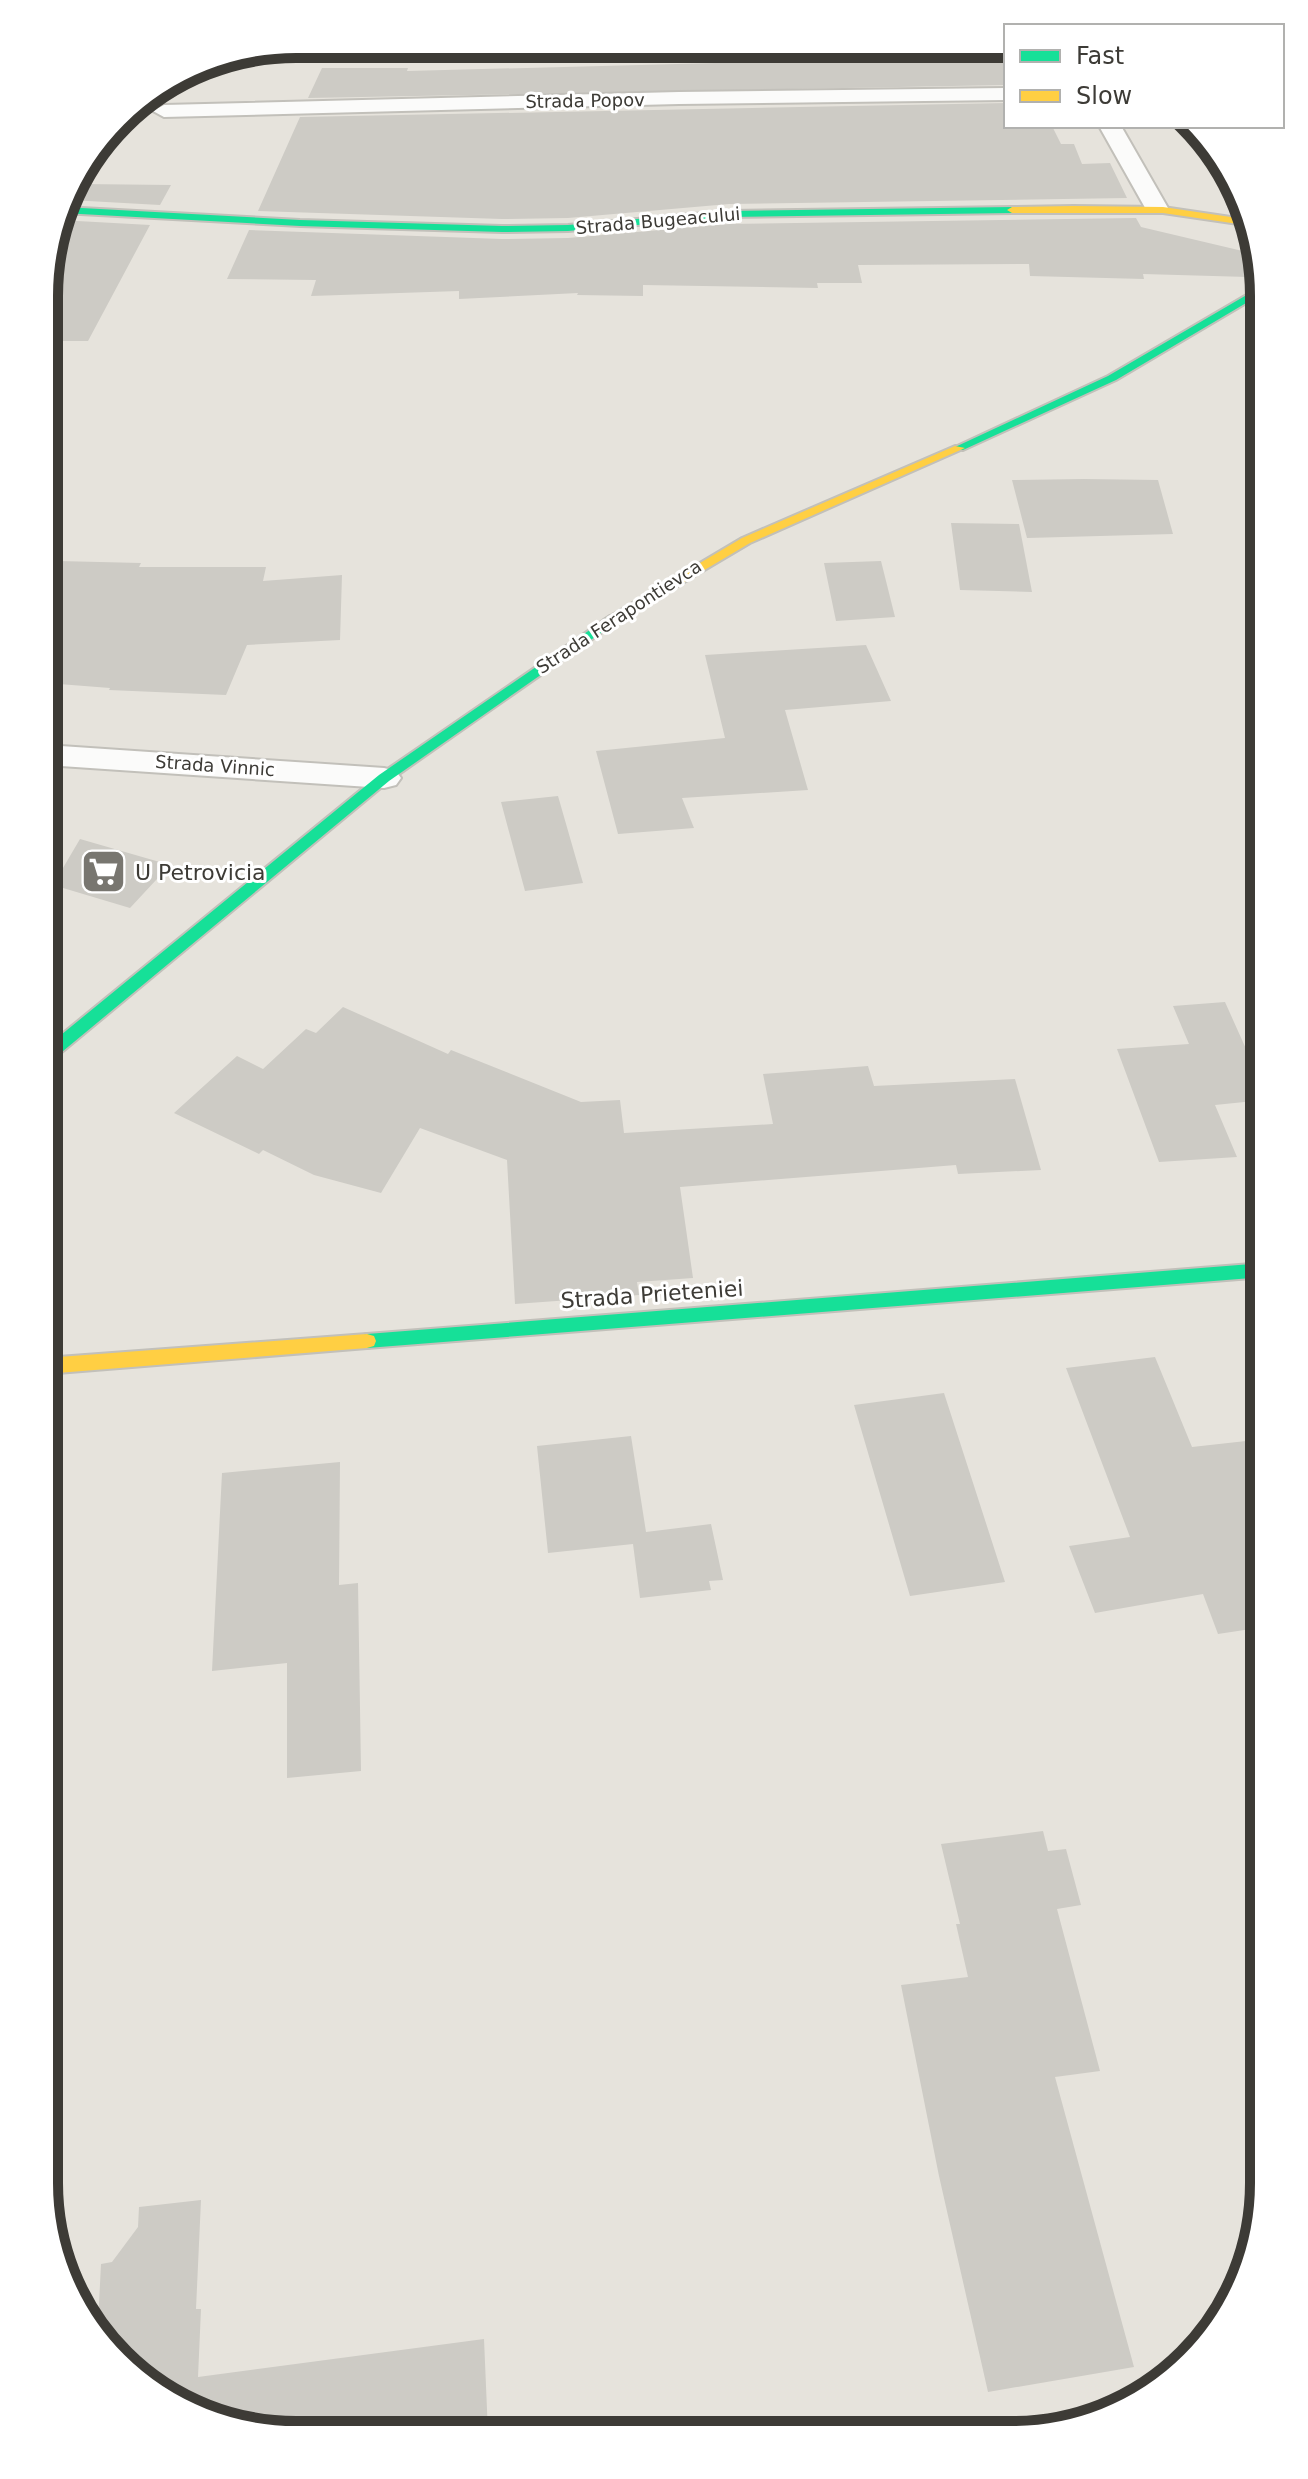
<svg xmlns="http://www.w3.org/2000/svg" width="1308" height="2479" viewBox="0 0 1308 2479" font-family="'DejaVu Sans',sans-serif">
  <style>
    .building { fill: #cdcbc5 }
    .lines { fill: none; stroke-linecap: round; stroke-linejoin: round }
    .street-casing { stroke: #c2c0ba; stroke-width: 4 }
    .fast-casing { stroke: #c2c0ba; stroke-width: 4 }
    .slow-casing { stroke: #c2c0ba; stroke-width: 4 }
    .street { fill: #fbfbfa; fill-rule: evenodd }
    .fast { fill: #16e098; fill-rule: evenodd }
    .slow { fill: #ffcf43; fill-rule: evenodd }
    .labels { text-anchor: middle; stroke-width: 6; stroke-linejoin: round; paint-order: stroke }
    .far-street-label { font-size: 18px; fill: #3d3b36; stroke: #fff }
    .poi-label { font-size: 22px; fill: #3d3b36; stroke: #fff; text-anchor: start }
    .street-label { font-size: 22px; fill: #3d3b36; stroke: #fff }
    .rim { fill: none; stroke: #3d3b36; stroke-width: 10 }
  </style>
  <rect width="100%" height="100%" fill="#e6e3dc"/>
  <path class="building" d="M709,47H811L814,61L1006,60V85L308,98L322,68H408L407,71L715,63Z
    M1006,103V126H1052L1061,144H1074L1082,164L1110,163L1127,198L729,204L568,218L502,219L258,211L300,117Z
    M81,184L171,185L160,205L70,200Z
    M1136,218L1141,227L1251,253L1248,277L1143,274L1144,279L1030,276L1029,264L858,265L862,283H817L818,288L643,285V296L577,295L578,293L459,299V291L311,296L316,280L227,279L249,230L502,239L568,238L729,224Z
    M59,220L150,225L88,341H46V264Z
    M1084,479L1158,480L1173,534L1027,538L1012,480Z
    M951,523L1019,524L1032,592L960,590Z
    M58,561L141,563L139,567H266L263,581L342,575L340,640L247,645L226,695L109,690L110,688L46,683V586Z
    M881,561L895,617L836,621L824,563Z
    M866,645L891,701L785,710L808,790L682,798L694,828L618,834L596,751L725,738L705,655Z
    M558,796L583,883L525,891L501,802Z
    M80,839L170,865L130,908L53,885Z
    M1225,1002L1264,1089V1100L1215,1105L1237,1157L1159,1162L1117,1049L1189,1044L1173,1006Z
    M343,1007L448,1054L451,1050L581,1102L620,1100L624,1133L773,1124L763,1074L868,1066L874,1086L1015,1079L1041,1170L958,1174L956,1165L680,1187L693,1278L637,1282L639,1295L515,1304L507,1160L420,1128L381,1193L314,1175L263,1150L259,1154L174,1113L237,1056L263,1069L306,1029L316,1033Z
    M1155,1357L1192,1447L1264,1439V1627L1218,1634L1203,1594L1095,1613L1069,1546L1130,1537L1066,1368Z
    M944,1393L1005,1582L910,1596L854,1405Z
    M631,1436L646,1532L711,1524L723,1580L709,1581L711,1590L640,1598L633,1544L548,1553L537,1446Z
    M340,1462L339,1585L358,1583L361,1771L287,1778V1663L212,1671L222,1473Z
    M1043,1831L1048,1851L1066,1849L1081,1905L1057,1909L1100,2071L1055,2077L1134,2367L988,2392L939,2176L901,1985L968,1977L956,1924H960L941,1844Z
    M201,2200L196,2309H201L198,2377L484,2339L488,2433H263L185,2409L130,2373L98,2324L101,2264L112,2262L138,2227L139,2207Z"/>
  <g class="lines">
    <defs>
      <path id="street" d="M1006,88V100L679,104L164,117L153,111L164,105L679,92Z
        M1099,126H1121L1168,208L1164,213H1148Z
        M46,745L384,768L396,771L401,778L396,785L384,788L46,765Z"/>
      <path id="fast" d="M63,207L300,220L502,226L568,225L729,211L1012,207L1017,210L1012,213L729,217L568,231L502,232L300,226L62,213Z
        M1262,286L1263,293L1116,380L963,450L953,448L1108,376Z
        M610,616L615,617V623L389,781L51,1061L45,1063V1048L379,775Z
        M1264,1263V1277L367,1348L360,1346L358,1341L360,1336L367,1334Z"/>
      <path id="slow" d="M1073,206L1163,207L1251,220L1252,226L1163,213H1012L1007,210L1012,207Z
        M955,446L965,448L750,543L615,623L604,620L742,538Z
        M367,1334L374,1336L376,1341L374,1346L367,1348L45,1374V1358Z"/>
    </defs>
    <use href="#street" class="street-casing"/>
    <use href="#fast" class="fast-casing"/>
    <use href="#slow" class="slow-casing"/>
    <use href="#street" class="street"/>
    <use href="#fast" class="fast"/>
    <use href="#slow" class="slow"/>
  </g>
  <defs>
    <symbol id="supermarket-square" viewBox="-11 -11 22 22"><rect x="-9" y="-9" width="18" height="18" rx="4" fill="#787670" stroke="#fff"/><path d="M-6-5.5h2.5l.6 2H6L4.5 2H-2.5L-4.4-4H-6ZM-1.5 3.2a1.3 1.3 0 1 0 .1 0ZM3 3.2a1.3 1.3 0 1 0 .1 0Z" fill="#fff"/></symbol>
  </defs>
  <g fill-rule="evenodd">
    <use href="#supermarket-square" x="78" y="846" width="51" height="51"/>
  </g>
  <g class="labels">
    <g class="far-street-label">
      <text transform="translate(585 101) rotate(-1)" y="6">Strada Popov</text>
      <text transform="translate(658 221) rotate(-5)" y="6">Strada Bugeacului</text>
      <text transform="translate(619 617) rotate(-33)" y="6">Strada Ferapontievca</text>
      <text transform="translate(215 766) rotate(4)" y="6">Strada Vinnic</text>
    </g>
    <g class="poi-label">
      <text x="135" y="880">U Petrovicia</text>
    </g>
    <g class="street-label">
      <text transform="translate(652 1294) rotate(-4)" y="8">Strada Prieteniei</text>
    </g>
  </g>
  <path d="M0 0H1308V2479H0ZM296 58H1012A238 238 0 0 1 1250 296V2183A238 238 0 0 1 1012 2421H296A238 238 0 0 1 58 2183V296A238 238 0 0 1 296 58Z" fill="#fff" fill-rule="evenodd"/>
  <path class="rim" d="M296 58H1012A238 238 0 0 1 1250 296V2183A238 238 0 0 1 1012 2421H296A238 238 0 0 1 58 2183V296A238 238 0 0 1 296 58Z"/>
  <rect x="1004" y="24" width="280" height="104" fill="#ffffff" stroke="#b1b1af" stroke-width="2"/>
  <rect x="1020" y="50" width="40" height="12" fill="#16e098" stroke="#b1b1af" stroke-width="2"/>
  <text x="1076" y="64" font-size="24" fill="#3d3b36">Fast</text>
  <rect x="1020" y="90" width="40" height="12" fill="#ffcf43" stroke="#b1b1af" stroke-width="2"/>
  <text x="1076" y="104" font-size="24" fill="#3d3b36">Slow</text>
</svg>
